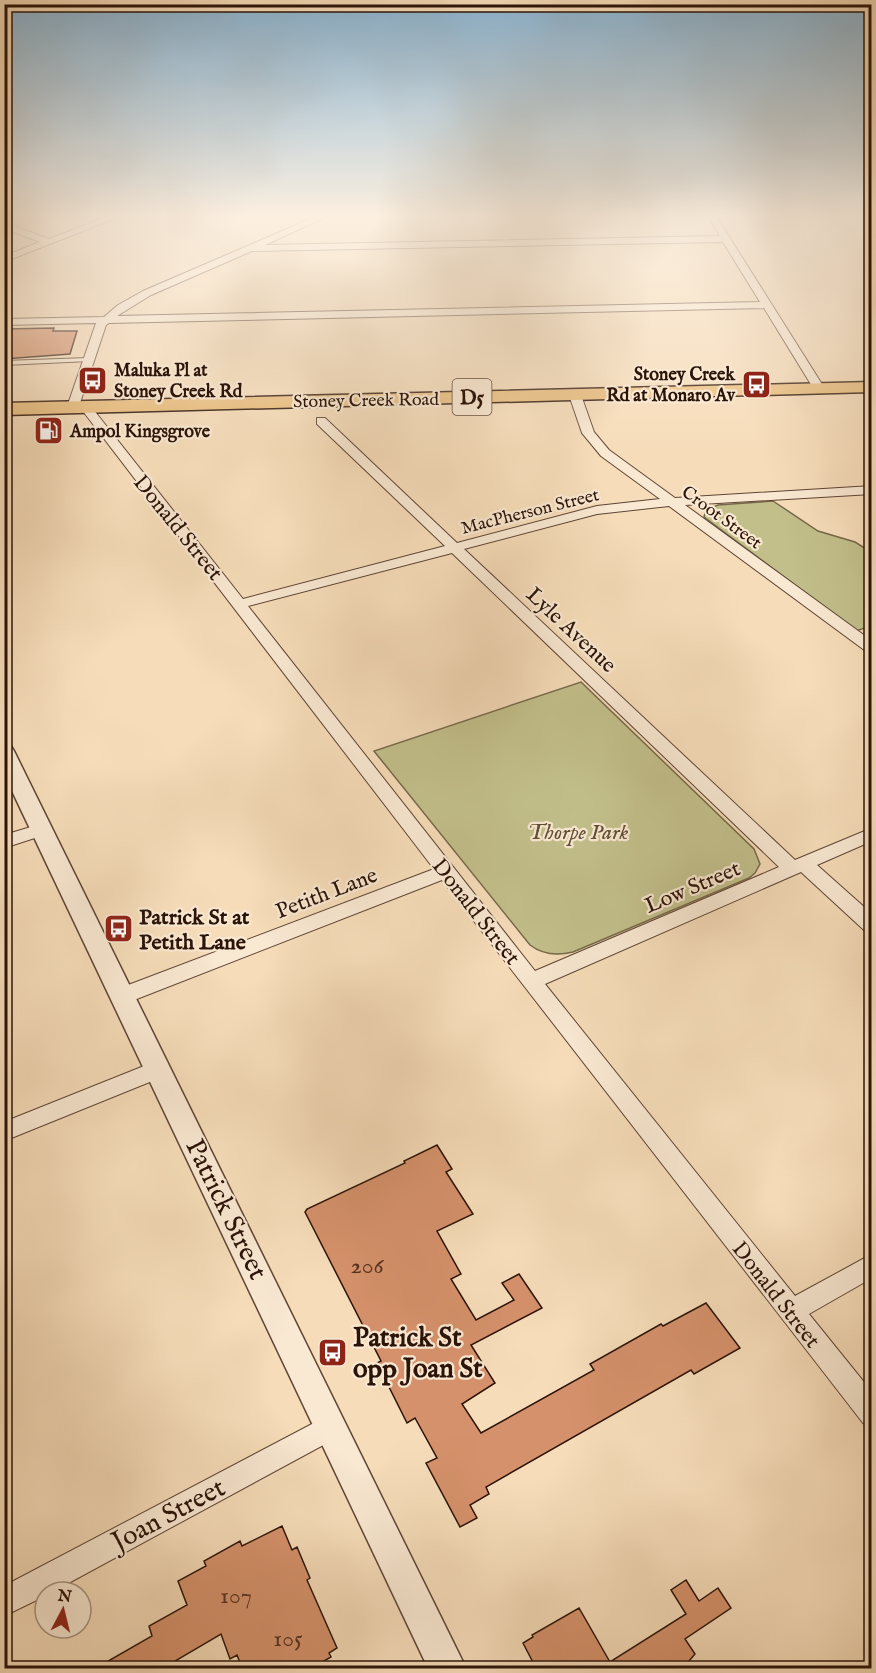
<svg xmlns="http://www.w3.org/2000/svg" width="876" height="1673" viewBox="0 0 876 1673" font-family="'IM FELL English',serif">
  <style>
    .green { fill: #c2bf8b; stroke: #76694a; stroke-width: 1.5 }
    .building { fill: #d5916b; stroke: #2b1308; stroke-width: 1.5 }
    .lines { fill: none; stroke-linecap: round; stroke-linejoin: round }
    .service-casing { stroke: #5e4534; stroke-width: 2 }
    .minor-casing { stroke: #5e4534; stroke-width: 2 }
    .tertiary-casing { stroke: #5e4534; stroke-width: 3 }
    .primary-casing { stroke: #2b1308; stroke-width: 3 }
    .service { fill: #f9e8d2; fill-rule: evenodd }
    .minor { fill: #f9e8d2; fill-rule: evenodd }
    .tertiary { fill: #f9e8d2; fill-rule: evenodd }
    .primary { fill: #ebbe7c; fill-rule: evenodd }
    .labels { text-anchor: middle; stroke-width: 4.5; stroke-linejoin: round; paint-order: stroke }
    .far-poi-label { font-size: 18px; font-weight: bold; fill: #2b1308; stroke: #f9e8d2; text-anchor: start }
    .far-street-label { font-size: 18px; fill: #2b1308; stroke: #f9e8d2 }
    .shield { fill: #f9e8d2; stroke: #695345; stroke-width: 1.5 }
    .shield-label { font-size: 21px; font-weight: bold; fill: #2b1308 }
    .street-label { font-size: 22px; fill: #2b1308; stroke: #f9e8d2 }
    .park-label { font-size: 22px; font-style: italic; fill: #604f36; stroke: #f9e8d2 }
    .poi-label { font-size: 22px; font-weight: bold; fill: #2b1308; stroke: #f9e8d2; text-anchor: start }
    .near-number-label { font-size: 24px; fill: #563221 }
    .near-street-label { font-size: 27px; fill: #2b1308; stroke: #f9e8d2 }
    .near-poi-label { font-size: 27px; font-weight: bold; fill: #2b1308; stroke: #f9e8d2; text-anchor: start }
  </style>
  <rect width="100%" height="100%" fill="#f6dcb9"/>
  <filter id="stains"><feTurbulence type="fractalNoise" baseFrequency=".00333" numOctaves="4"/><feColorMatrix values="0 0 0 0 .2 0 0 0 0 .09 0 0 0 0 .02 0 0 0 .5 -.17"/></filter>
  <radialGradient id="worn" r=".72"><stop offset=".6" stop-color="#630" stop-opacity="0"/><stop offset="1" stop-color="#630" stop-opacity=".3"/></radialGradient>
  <path class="green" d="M773,501L818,531L855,542L871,552V626L856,631L704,517L706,510L718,505Z
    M581,682L754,849L760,864L755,873L749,878L573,952C557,956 543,955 530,945L374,751Z"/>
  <path class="building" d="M54,328L53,331H77L70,354L4,359V329Z
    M437,1145L452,1169L446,1172L473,1214L437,1231L461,1274L451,1279L476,1320L514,1300L502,1283L519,1274L542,1308L471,1345L495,1383L462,1404L481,1433L594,1370L590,1364L661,1324L663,1326L706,1303L740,1348L694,1374L691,1370L486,1487L489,1494L470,1505L477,1518L460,1527L426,1463L437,1458L415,1418L407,1423L377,1363L381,1361L305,1212L307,1209L405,1163L404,1161Z
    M282,1526L292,1550L297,1547L310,1578L307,1580L337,1648L329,1653L331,1657L312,1668H242L237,1655L230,1659L221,1634L175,1661L177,1668H96L152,1636L149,1626L187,1605L178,1581L206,1566L204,1561L240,1541L242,1546Z
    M686,1580L699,1601L718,1588L731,1608L685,1639L695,1654L683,1668H536L523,1643L533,1637L532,1635L579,1608L610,1662L686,1614L671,1590Z"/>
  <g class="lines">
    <defs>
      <path id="service" d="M88,358L90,359V361L4,365V361Z"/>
      <path id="minor" d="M9,216H17L14,226L49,239L109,216H121L4,262V256L40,242L8,230L4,226Z
        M317,216H328L265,245L720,236L708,216H716L825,389L819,392L815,391L764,308L109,323L106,325L79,406L85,402L89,404L243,599L445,546L317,424V418H325L457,543L597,506L660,499L601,456L582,433L569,395L575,392L581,395L594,432L609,450L675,498L872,486V494L685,505L872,641V653L867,652L669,506L597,514L464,549L795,860L872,828V841L817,865L872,914V933L865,931L801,872L545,984L795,1296L872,1254V1278L809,1314L872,1392V1427L863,1423L442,880L129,1002L122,1004L115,1002L112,996L115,990L434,869L79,406L73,411L67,407L96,323L4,325V319L104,317L118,305L143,291ZM723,242L760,302L117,316L151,295L252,251ZM452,553L779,867L535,971L248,606Z
        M41,824L47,826L50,830L47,834L4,848V835Z
        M159,1060L167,1063L170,1069L167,1075L4,1141V1122Z
        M331,1414L340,1418L344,1427L340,1436L52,1592H45V1596L4,1616V1586Z"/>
      <path id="tertiary" d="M4,744L11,746L14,751L466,1668H428L4,774Z"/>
      <path id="primary" d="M872,382V392L4,415V403Z"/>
    </defs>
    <use href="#service" class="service-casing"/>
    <use href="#minor" class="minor-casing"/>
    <use href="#tertiary" class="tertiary-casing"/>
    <use href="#primary" class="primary-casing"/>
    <use href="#service" class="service"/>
    <use href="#minor" class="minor"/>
    <use href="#tertiary" class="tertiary"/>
    <use href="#primary" class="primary"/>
  </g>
  <linearGradient id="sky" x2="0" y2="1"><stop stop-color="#8bb6d5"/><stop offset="0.48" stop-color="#fbefe0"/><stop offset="1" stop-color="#fbefe0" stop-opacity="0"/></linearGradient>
  <rect width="876" height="450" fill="url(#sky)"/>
  <defs>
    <symbol id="bus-square" viewBox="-11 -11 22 22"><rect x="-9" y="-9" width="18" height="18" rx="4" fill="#8f2418" stroke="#f9e8d2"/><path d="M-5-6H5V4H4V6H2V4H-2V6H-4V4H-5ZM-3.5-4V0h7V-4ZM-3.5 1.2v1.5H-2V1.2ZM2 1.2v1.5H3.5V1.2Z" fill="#fff"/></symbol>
    <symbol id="fuel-square" viewBox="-11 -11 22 22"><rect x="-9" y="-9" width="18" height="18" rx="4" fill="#8f2418" stroke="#f9e8d2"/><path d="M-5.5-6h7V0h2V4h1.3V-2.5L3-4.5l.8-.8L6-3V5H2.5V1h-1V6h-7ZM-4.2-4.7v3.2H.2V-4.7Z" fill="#fff"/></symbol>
  </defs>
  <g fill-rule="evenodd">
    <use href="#bus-square" x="76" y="364" width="33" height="33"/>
    <use href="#bus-square" x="740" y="368" width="33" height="33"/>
    <use href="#fuel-square" x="32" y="414" width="33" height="33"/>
    <use href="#bus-square" x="102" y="912" width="33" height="33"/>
    <use href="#bus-square" x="316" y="1336" width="33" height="33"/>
  </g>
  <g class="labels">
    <g class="far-poi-label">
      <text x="114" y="376">Maluka Pl at<tspan x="114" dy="21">Stoney Creek Rd</tspan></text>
      <text x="735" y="380" text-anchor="end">Stoney Creek<tspan x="735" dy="21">Rd at Monaro Av</tspan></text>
      <text x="70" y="437">Ampol Kingsgrove</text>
    </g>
    <g class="far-street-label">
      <text transform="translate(366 400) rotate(-1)" y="6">Stoney Creek Road</text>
      <text transform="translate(530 511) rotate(-14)" y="6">MacPherson Street</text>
      <text transform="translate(722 517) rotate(36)" y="6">Croot Street</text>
    </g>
    <rect class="shield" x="452.5" y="379" width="39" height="36" rx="4.5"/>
    <g class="shield-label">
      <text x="472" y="404">D5</text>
    </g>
    <g class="street-label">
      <text transform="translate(179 527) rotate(51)" y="8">Donald Street</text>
      <text transform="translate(572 629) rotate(43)" y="8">Lyle Avenue</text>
      <text transform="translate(692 886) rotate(-23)" y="8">Low Street</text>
      <text transform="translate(326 892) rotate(-21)" y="8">Petith Lane</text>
      <text transform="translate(477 911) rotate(52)" y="8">Donald Street</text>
      <text transform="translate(777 1294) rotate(52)" y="8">Donald Street</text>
    </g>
    <g class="park-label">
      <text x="578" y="839">Thorpe Park</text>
    </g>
    <g class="poi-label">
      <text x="139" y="924">Patrick St at<tspan x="139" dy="25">Petith Lane</tspan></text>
    </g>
    <g class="near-number-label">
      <text x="367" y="1273">206</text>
      <text x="236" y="1603">107</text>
      <text x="288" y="1646">105</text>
    </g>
    <g class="near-street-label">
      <text transform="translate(227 1209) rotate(64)" y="9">Patrick Street</text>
      <text transform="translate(168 1514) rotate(-28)" y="9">Joan Street</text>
    </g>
    <g class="near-poi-label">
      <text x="353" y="1346">Patrick St<tspan x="353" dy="31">opp Joan St</tspan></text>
    </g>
  </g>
  <rect width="876" height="1673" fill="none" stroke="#f6dcb9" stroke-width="24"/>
  <rect x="6" y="6" width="864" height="1661" fill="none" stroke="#2b1308" stroke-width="3"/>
  <rect x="12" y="12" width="852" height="1649" fill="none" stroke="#2b1308" stroke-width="1.5"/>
  <g transform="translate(63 1610) rotate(7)"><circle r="28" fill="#f9e8d2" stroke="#a79381" stroke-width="1.5"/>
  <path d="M0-4.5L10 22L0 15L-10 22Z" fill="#8f2418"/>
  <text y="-9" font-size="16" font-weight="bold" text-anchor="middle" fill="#2b1308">N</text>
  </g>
  <rect width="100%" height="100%" filter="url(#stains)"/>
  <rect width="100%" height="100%" fill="url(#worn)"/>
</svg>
